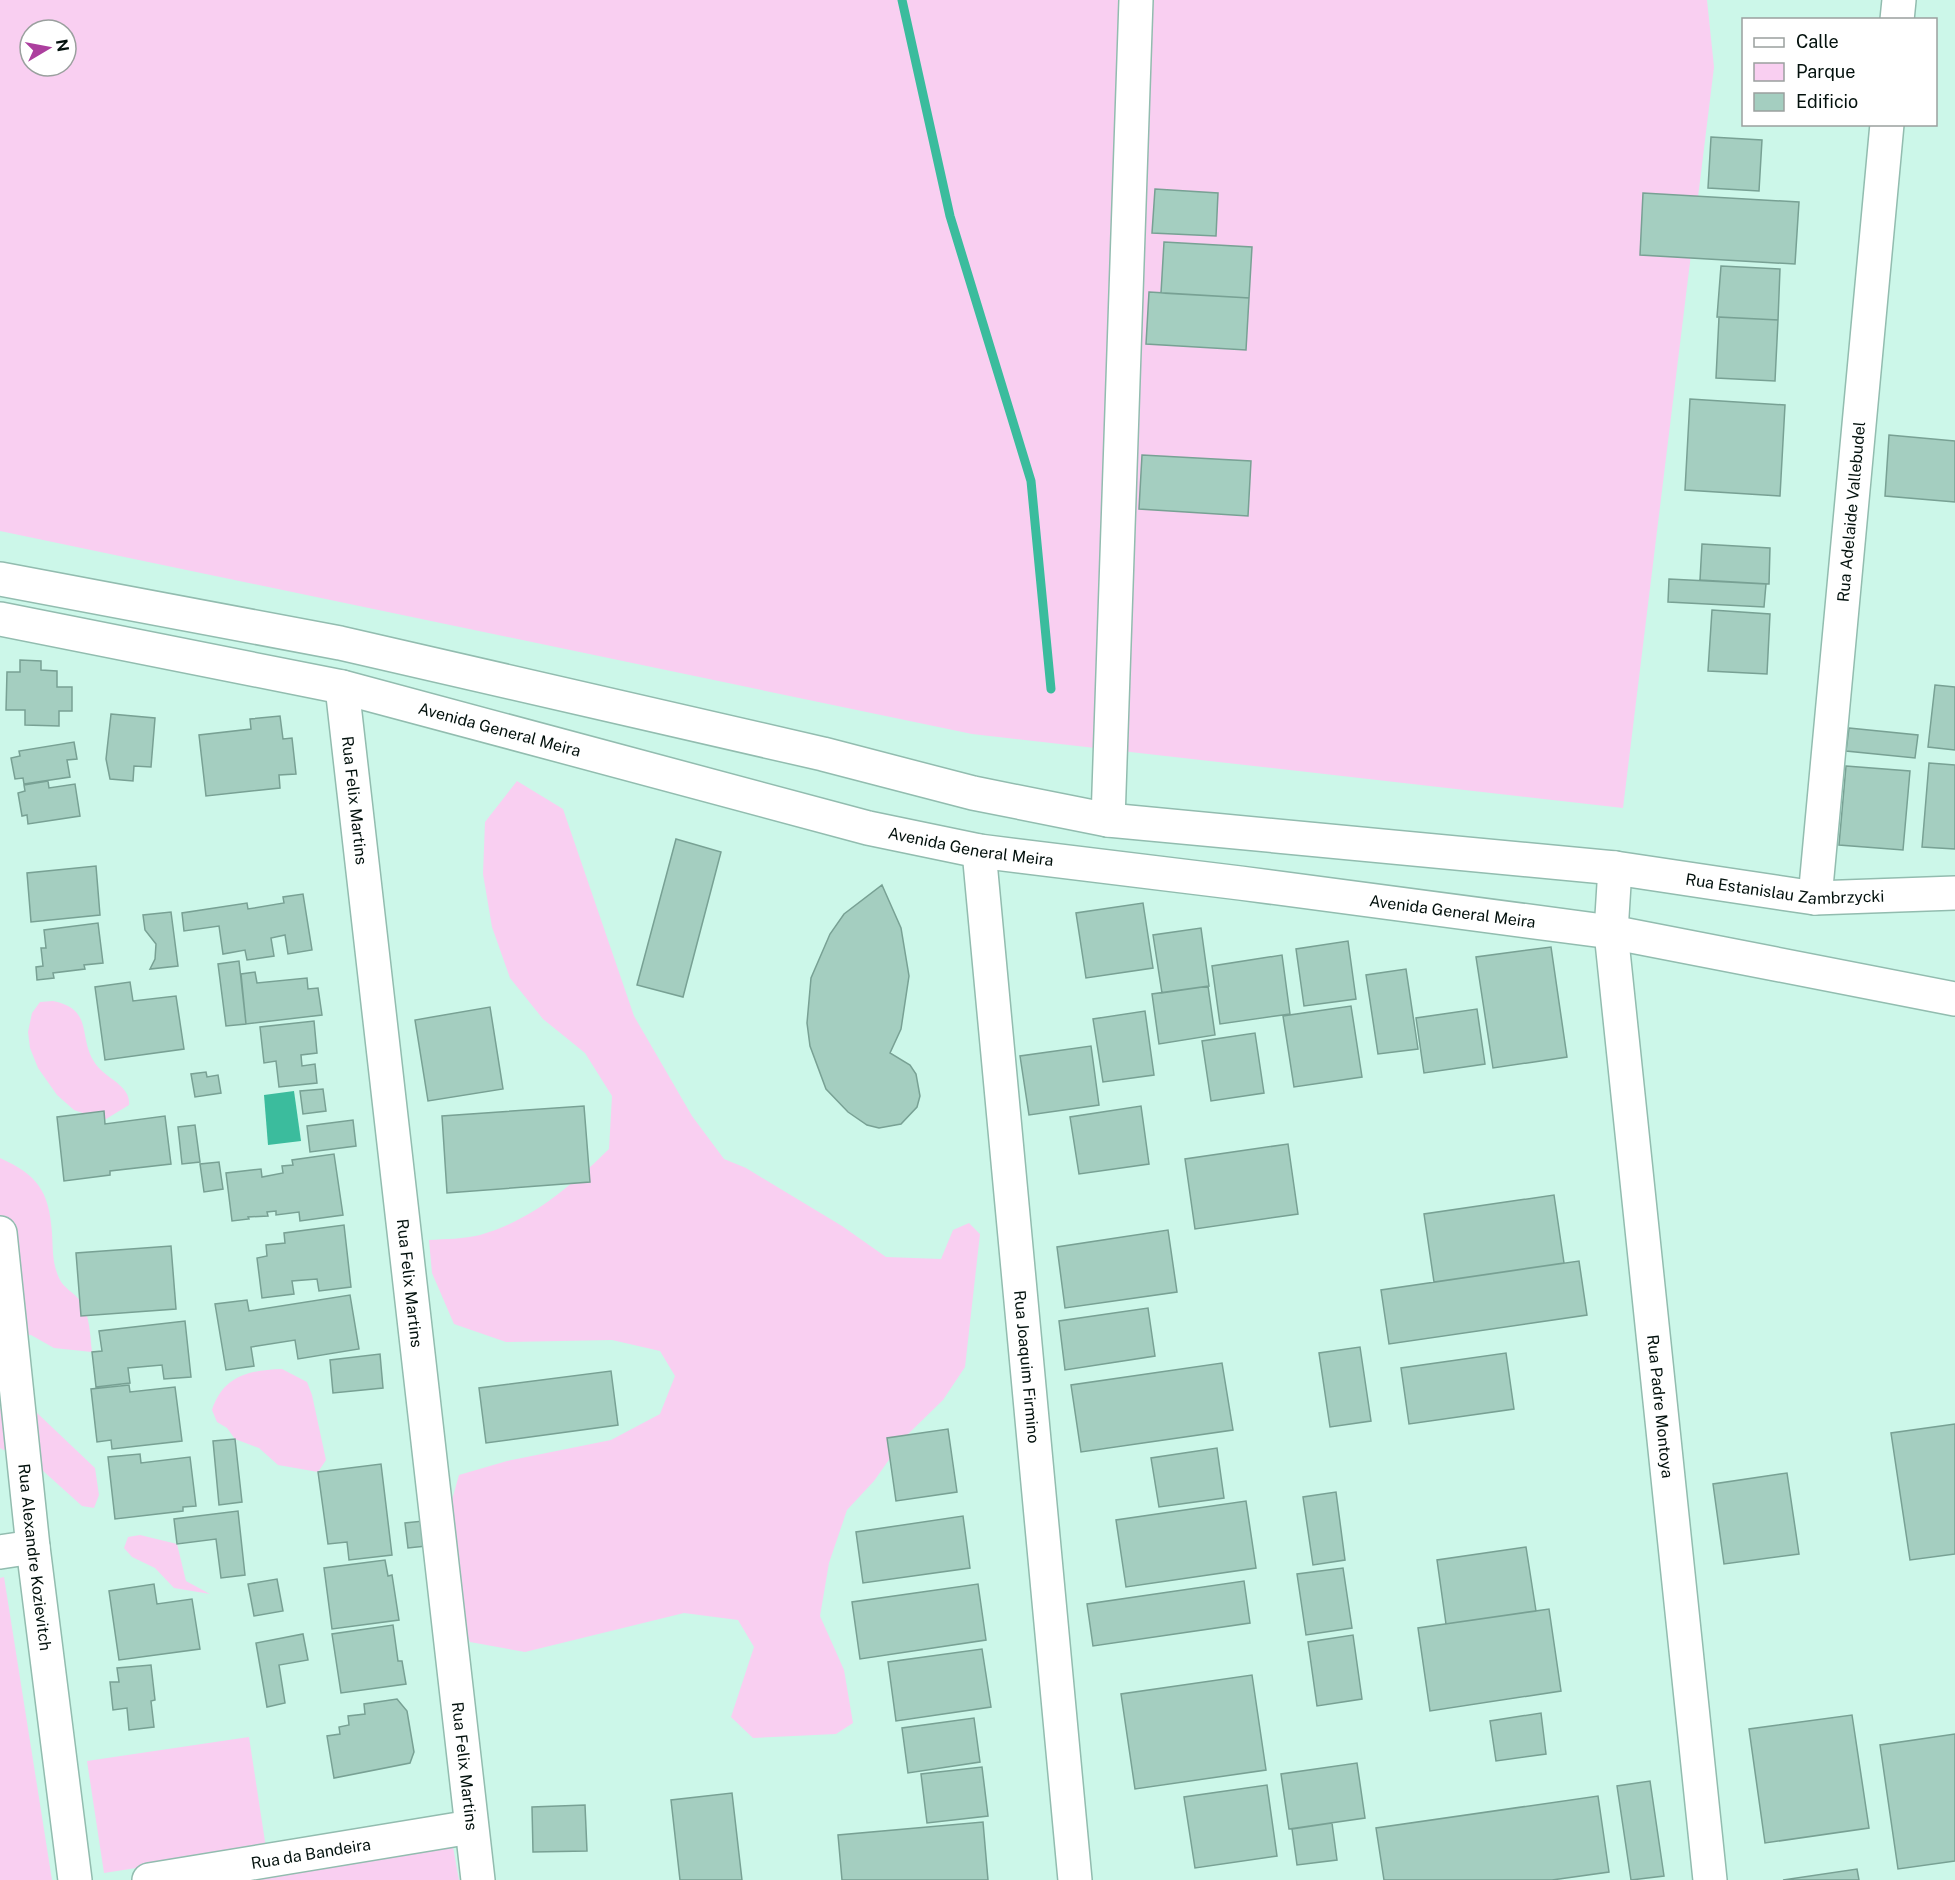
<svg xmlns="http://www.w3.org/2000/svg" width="1955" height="1880" viewBox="0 0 1955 1880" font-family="'Public Sans',sans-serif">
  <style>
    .green { fill: #f9cff1; fill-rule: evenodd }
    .water { fill: #3bbc9d }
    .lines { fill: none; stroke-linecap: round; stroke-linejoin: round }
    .stream { stroke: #3bbc9d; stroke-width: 9 }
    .building { fill: #a4cec0; stroke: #78a194; stroke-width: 1.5 }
    .minor-casing { stroke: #92bcaf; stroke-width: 36 }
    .secondary-casing { stroke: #92bcaf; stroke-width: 36 }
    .minor { stroke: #fff; stroke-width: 33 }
    .secondary { stroke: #fff; stroke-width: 33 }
    .labels { text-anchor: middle; stroke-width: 4.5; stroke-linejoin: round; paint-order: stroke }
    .street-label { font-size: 16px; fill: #03110d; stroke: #fff }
  </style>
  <rect width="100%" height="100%" fill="#ccf7e9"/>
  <path class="green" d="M0,0H1707L1714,67L1623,808L972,734L0,531ZM30,30H66V66H30Z
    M517,781L563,809L634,1016L692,1116L724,1159L746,1168L842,1226L886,1257L941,1259L953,1230L969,1223L980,1234L965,1367L943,1400L905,1437L874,1481L847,1510L829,1563L820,1616L844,1670L853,1723L836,1734L753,1738L731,1717L754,1647L738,1620L684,1613L525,1652L470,1642L462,1623L448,1514L459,1475L507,1461L611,1440L660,1414L675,1376L660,1351L612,1340L506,1342L454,1324L432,1273L429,1240C445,1239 464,1239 480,1235C532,1220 571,1186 609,1149L612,1096L585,1053L543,1019L510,978L492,927L483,874L485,822Z
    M53,1001C99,1010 73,1044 102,1071C113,1081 131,1089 129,1105L106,1119H100L74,1110L57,1095L38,1068L30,1048L28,1032L32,1013L40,1002Z
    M0,1158C37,1175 49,1190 52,1233C53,1250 52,1262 59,1278C63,1288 75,1293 81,1302C90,1316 90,1335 92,1352L54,1348L31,1335H0Z
    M282,1369L307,1382L312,1395L326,1460L318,1472L278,1465L259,1448L235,1439L227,1428L217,1422L212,1410C223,1376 249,1370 282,1369Z
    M7,1408L35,1411L95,1468L99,1495L94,1508L82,1506L41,1469L0,1448V1409Z
    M140,1535L177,1544L186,1581L210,1594L174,1588L155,1568L132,1557L124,1548L128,1537Z
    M4,1577L52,1880H0V1578Z
    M249,1737L266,1848L104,1873L87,1761Z
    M426,1838L453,1847L459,1880H168L236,1873L263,1879Z"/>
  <path class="water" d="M294,1091L301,1141L268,1145L264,1095Z"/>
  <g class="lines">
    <path class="stream" d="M902,0L950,216L1031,481L1051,689"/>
  </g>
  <path class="building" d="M1711,137L1762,140L1759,191L1708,188Z
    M1155,189L1218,193L1216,236L1152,233Z
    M1643,193L1799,202L1795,264L1640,255Z
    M1164,242L1252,247L1249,298L1161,293Z
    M1721,266L1780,269L1778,320L1717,317Z
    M1149,292L1249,298L1246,350L1146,344Z
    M1719,317L1778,320L1775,381L1716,378Z
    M1690,399L1785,405L1780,496L1685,490Z
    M1889,435L1955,441V502L1885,496Z
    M1142,455L1251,461L1248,516L1139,509Z
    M1702,544L1770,548L1769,584L1700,580Z
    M1669,579L1766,584L1764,607L1668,602Z
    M1712,610L1770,614L1767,674L1708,671Z
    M20,660L41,661V670L57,671V687H72V711H59V726L25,725V710H6L7,672H20Z
    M1935,685L1955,687V750L1928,747Z
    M111,714L155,718L151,767L134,766L133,781L110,779L106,759Z
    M280,716L283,739L292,738L296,774L279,775L280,788L206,796L199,735L251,729L250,719Z
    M1849,728L1918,735L1915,758L1846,751Z
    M74,742L77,759L67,760L70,777L24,784L23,778L15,779L11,758L20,756L19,751Z
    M1929,763L1955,765V849L1922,847Z
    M1846,766L1910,771L1903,850L1839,845Z
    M48,781L49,788L75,784L80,816L28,824L27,815L22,816L18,793L25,791L24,785Z
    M676,839L721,852L683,997L637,985Z
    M96,866L100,915L31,922L27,873Z
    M882,885L901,928L909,976L901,1029L890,1053L910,1065L916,1074L920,1096L917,1107L901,1124L879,1128L867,1125L848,1112L826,1089L810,1046L807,1023L811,978L830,934L844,914Z
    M303,894L312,950L288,954L285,935L271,938L274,956L247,960L245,950L223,954L219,926L184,931L182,913L247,903L248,909L284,903L283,897Z
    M1143,903L1153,968L1086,978L1076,913Z
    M171,912L178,966L150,969L155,959L156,944L145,930L143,915Z
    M98,923L103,963L84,965L85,969L53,973L54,978L37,980L36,967L43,966L41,948H46L44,930Z
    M1201,928L1209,986L1162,993L1153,935Z
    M1348,941L1356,999L1304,1006L1296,949Z
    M1551,947L1567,1057L1493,1068L1476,957Z
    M1282,955L1290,1014L1220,1024L1212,966Z
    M239,961L246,1024L226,1026L218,964Z
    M1406,969L1418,1049L1378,1054L1366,975Z
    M255,972L257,983L307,978L308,989L318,988L322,1015L246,1024L241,974Z
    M130,982L133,1001L176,996L184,1049L105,1060L95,987Z
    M1208,986L1215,1035L1159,1044L1152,994Z
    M1351,1006L1362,1077L1294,1087L1283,1016Z
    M490,1007L503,1089L428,1101L415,1020Z
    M1477,1009L1485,1064L1424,1073L1416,1018Z
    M1145,1011L1154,1075L1103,1082L1093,1019Z
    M314,1021L317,1053L301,1055L302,1066L315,1064L317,1083L279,1087L276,1061L264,1063L260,1027Z
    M1255,1033L1264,1093L1211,1101L1202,1041Z
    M1091,1046L1099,1105L1029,1115L1020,1056Z
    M206,1072L207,1077L218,1075L221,1093L195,1097L191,1074Z
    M323,1089L326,1111L303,1114L300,1091Z
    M584,1106L590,1182L447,1193L442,1116Z
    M1141,1106L1149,1164L1079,1174L1070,1117Z
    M104,1111L105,1124L165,1116L171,1164L110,1171V1175L64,1181L57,1117Z
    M353,1120L356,1146L310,1152L307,1126Z
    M195,1125L200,1162L182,1164L178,1127Z
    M1288,1144L1298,1214L1195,1229L1185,1159Z
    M334,1154L343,1215L300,1221L299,1212L276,1215V1211L267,1212L268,1216L248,1217L249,1219L232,1221L226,1173L261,1169L262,1177L283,1173L282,1166L293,1165L292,1160Z
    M219,1162L223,1189L204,1192L200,1164Z
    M1554,1195L1564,1263L1434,1282L1424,1214Z
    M344,1225L351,1287L319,1291L317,1279L292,1281L294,1294L262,1298L257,1258L267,1256L266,1245L285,1243L284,1233Z
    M1168,1230L1177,1292L1065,1308L1057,1247Z
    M171,1246L176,1309L81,1316L76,1253Z
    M1579,1261L1587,1315L1389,1344L1381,1290Z
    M350,1295L359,1349L298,1359L295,1340L251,1347L254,1366L226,1370L215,1304L247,1300L249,1311Z
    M1148,1308L1155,1356L1065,1370L1059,1321Z
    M185,1321L191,1377L164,1379L162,1365L128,1368L130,1383L96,1387L92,1352L102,1351L99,1331Z
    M1360,1347L1371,1421L1330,1427L1319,1353Z
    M1506,1353L1514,1409L1409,1424L1401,1368Z
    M380,1354L383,1388L333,1393L330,1360Z
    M1222,1363L1233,1430L1081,1452L1071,1385Z
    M611,1371L618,1425L486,1443L479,1388Z
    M129,1385L130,1392L175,1387L182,1441L112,1449L111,1440L97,1442L91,1389Z
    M1955,1424V1554L1910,1560L1891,1433Z
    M948,1429L957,1492L896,1501L887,1438Z
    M235,1439L242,1502L219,1505L213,1441Z
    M1217,1448L1224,1498L1159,1507L1151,1458Z
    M140,1454L141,1463L190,1457L196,1506L183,1507V1511L115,1519L108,1457Z
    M381,1464L392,1555L349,1560L347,1542L328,1544L318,1472Z
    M1787,1473L1799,1554L1724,1564L1713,1484Z
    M1336,1492L1345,1560L1313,1565L1303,1497Z
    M1246,1501L1256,1568L1126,1587L1116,1520Z
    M238,1511L245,1575L221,1578L216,1539L177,1544L174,1519Z
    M963,1516L970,1568L863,1583L856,1532Z
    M423,1521L426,1546L408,1548L405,1523Z
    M1526,1547L1536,1611L1446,1624L1437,1560Z
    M385,1560L388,1576L392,1575L399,1620L332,1629L324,1568Z
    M1343,1568L1352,1628L1306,1635L1297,1574Z
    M277,1579L283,1611L254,1616L248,1584Z
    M1244,1581L1250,1623L1093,1646L1087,1604Z
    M154,1584L157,1604L192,1599L200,1649L119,1660L109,1591Z
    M978,1584L986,1640L860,1659L852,1602Z
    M1549,1609L1561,1691L1430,1711L1418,1628Z
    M393,1625L398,1661H402L406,1684L341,1693L332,1634Z
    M303,1634L308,1660L279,1665L285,1703L267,1707L256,1643Z
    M1353,1635L1362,1699L1317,1706L1308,1642Z
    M982,1649L991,1707L896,1721L888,1662Z
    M151,1665L155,1700L151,1701L154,1727L129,1730L127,1708L113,1710L110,1682H119L117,1668Z
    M1252,1675L1266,1770L1135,1789L1121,1694Z
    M397,1699L407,1711L414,1752L410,1763L334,1778L327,1736L340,1734L339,1727L349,1725L348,1716L365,1714L364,1704Z
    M1541,1713L1546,1754L1496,1761L1490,1721Z
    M1852,1715L1869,1828L1765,1843L1749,1729Z
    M974,1718L980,1762L908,1773L902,1728Z
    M1955,1734V1861L1898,1869L1880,1745Z
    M1357,1763L1365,1818L1289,1829L1281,1774Z
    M982,1767L988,1816L927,1823L921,1774Z
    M1650,1781L1664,1876L1631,1880L1617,1786Z
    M1267,1785L1277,1856L1195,1868L1184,1797Z
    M732,1793L742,1880H680L671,1800Z
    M1598,1796L1609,1872L1552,1880H1384L1376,1828Z
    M585,1805L587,1851L533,1852L532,1807Z
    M983,1822L988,1880H842L838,1835Z
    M1332,1823L1337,1860L1297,1865L1292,1829Z
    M1857,1869L1859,1880H1783Z"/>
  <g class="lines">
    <defs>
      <g id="minor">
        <path d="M1897,20L1899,0"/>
        <path id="s1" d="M342,687L478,1880"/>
        <path d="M1108,820L1136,0"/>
        <path id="s2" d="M979,851L1075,1880"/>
        <path id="s3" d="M1815,898L1887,124"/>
        <path id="s4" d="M1611,932L1710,1880"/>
        <path id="s5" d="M0,1233L33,1547L75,1880"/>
        <path d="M0,1552L33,1547"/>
        <path id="s6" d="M149,1880L471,1827"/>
      </g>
      <g id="secondary">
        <path id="s7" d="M0,579L340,643L823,754L973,793L1108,820L1615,868L1815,898L1955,893"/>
        <path id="s8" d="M0,619L342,687L868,828L979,851L1240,883L1611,932L1955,999"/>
        <path d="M1611,932L1615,868"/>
      </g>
    </defs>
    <use href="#minor" class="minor-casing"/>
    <use href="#secondary" class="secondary-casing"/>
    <use href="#minor" class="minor"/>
    <use href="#secondary" class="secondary"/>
  </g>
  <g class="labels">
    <g class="street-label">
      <text dy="6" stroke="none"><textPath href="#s3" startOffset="388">Rua Adelaide Vallebudel</textPath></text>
      <text dy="6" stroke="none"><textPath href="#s8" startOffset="512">Avenida General Meira</textPath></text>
      <text dy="6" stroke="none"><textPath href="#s1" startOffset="114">Rua Felix Martins</textPath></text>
      <text dy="6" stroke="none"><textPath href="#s8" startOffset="998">Avenida General Meira</textPath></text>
      <text dy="6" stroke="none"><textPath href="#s7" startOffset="1815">Rua Estanislau Zambrzycki</textPath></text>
      <text dy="6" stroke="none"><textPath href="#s8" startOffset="1484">Avenida General Meira</textPath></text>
      <text dy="6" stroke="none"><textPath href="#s1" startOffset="600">Rua Felix Martins</textPath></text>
      <text dy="6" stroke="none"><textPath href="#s2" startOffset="518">Rua Joaquim Firmino</textPath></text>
      <text dy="6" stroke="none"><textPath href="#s4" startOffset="477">Rua Padre Montoya</textPath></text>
      <text dy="6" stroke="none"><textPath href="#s5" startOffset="326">Rua Alexandre Kozievitch</textPath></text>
      <text dy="6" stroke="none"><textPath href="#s1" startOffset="1086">Rua Felix Martins</textPath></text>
      <text dy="6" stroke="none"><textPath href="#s6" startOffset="164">Rua da Bandeira</textPath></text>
    </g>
  </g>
  <rect x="1742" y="18" width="195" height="108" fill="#ffffff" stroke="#9aa09e" stroke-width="1.5"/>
  <rect x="1754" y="38" width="30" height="9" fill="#ffffff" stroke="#9aa09e" stroke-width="1.5"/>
  <text x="1796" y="48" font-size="18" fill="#03110d">Calle</text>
  <rect x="1754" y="63" width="30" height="18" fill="#f9cff1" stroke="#9aa09e" stroke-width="1.5"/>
  <text x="1796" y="78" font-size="18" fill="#03110d">Parque</text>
  <rect x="1754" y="93" width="30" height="18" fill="#a4cec0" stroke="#9aa09e" stroke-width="1.5"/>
  <text x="1796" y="108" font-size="18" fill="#03110d">Edificio</text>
  <g transform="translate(48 48) rotate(80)"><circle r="28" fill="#ffffff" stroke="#9aa09e" stroke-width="1.5"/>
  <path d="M0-4.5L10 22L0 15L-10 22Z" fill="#ac3f9e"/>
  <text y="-9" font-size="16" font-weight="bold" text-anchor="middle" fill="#03110d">N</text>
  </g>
</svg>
